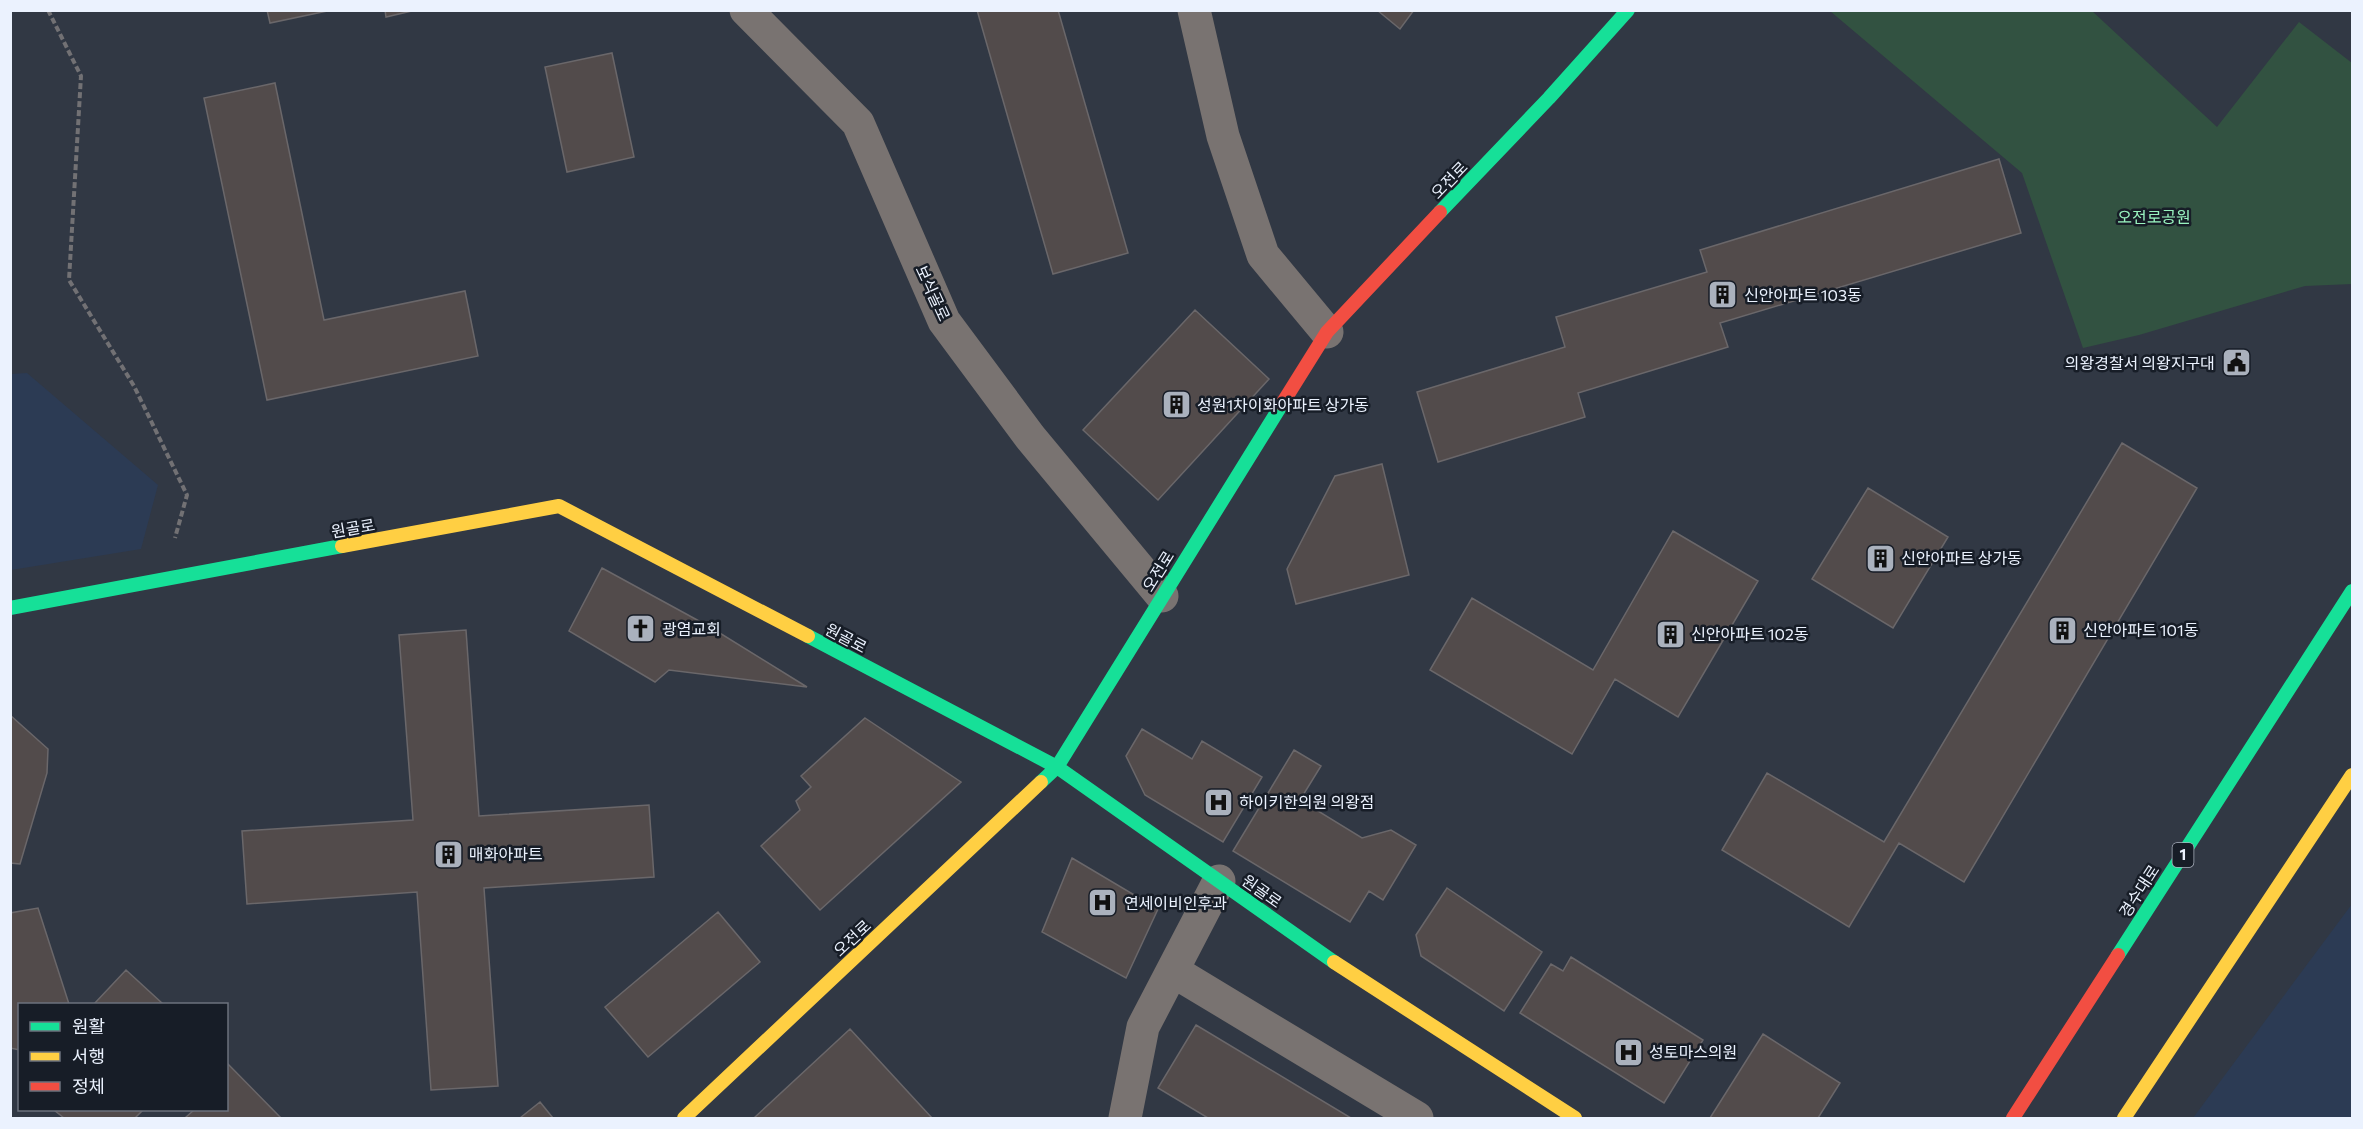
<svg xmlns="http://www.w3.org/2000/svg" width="2363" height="1129" viewBox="0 0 2363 1129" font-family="Commissioner,'Noto Sans KR',sans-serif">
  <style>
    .built { fill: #2c3b54 }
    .green { fill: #325241 }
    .building { fill: #524b4b; stroke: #6a676a; stroke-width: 1.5 }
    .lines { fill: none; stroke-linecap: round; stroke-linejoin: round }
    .path { stroke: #727174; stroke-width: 4; stroke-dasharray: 6 3; stroke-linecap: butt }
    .street { stroke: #797371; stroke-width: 33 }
    .fast { stroke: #16e098; stroke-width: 14 }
    .slow { stroke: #ffcf43; stroke-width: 14 }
    .jam { stroke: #f24e42; stroke-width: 14 }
    .labels { text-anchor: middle; stroke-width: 5; stroke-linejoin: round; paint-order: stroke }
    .shield { fill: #171d27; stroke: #abb2be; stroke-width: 1.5 }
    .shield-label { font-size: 15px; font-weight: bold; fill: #ebf2fe }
    .street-label { font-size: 16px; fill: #ebf2fe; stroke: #171d27 }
    .park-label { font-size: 16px; fill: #99f3bf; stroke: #171d27 }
    .poi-label { font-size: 16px; fill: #ebf2fe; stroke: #171d27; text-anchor: start }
  </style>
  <rect width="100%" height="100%" fill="#313844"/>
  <path class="built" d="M27,373L158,485L141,549L11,570V374Z
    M2352,904V1118H2193Z"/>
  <path class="green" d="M1830,11H2092L2217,127L2299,22L2352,63V284L2305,286L2139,335L2083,348L2022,173Z"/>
  <path class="building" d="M267,10H332L270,23Z
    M385,10H416L386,17Z
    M977,10H1058L1128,253L1053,274Z
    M1377,10H1414L1400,29Z
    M612,53L634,157L567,172L545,67Z
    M275,83L324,320L465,291L478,356L267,400L204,98Z
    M1999,159L2021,233L1720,323L1728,347L1578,393L1585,417L1438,462L1417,392L1565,347L1556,317L1707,272L1700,250Z
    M1195,310L1269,379L1158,500L1083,430Z
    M2122,443L2197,488L1964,882L1899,843L1849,927L1722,850L1767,773L1884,842Z
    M1382,464L1409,575L1296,604L1287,569L1335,476Z
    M1868,488L1948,537L1893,628L1812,579Z
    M1673,531L1758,581L1678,717L1615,679L1572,754L1430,670L1472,598L1593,670Z
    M602,568L710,627L807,687L669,670L655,682L569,631Z
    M466,630L479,816L649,805L654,877L484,888L498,1086L431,1090L417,892L247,904L242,831L413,820L399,635Z
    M10,715L48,749L47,773L20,864L10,863Z
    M865,718L961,782L820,910L761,846L800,810L796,801L811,787L801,776Z
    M1142,729L1192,759L1202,741L1262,777L1223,842L1145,795L1126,756Z
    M1294,750L1321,766L1300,800L1362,838L1391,830L1416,845L1383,900L1369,891L1350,922L1233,851Z
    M1072,858L1158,909L1126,978L1042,932Z
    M1447,888L1542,952L1504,1011L1421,956L1416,935Z
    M38,908L69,1004H20V1050L10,1048V913Z
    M718,912L760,962L648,1057L605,1007Z
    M1571,957L1703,1040L1664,1103L1520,1013L1551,964L1563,971Z
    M126,970L163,1004H94Z
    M1196,1025L1351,1118H1208L1158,1088Z
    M850,1029L932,1118H754Z
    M1763,1034L1840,1083L1818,1118H1710Z
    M226,1062L281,1118H185L194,1110H226Z
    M540,1102L553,1118H520Z
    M54,1110H143L135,1118H64Z"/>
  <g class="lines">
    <path class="path" d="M48,10L81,76L69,280L134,386L187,495L175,538"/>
    <path class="street" d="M746,10L858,123L944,321L1030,437L1162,596
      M1194,10L1223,136L1263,255L1327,332
      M1173,971L1417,1118
      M1125,1118L1143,1027L1219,881"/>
    <path class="fast" d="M1440,212L1549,98L1628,10
      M10,608L342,546
      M808,636L1057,767L1334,962
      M1041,782L1057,767L1282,404
      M2118,955L2352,591"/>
    <path class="slow" d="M342,546L559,506L808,636
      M1334,962L1575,1118
      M684,1118L1041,782
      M2124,1118L2352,775"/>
    <path class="jam" d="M1282,404L1327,332L1440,212
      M2013,1118L2118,955"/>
  </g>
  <defs>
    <symbol id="building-square" viewBox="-11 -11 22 22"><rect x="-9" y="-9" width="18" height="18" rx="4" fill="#aab1bd" stroke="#171d27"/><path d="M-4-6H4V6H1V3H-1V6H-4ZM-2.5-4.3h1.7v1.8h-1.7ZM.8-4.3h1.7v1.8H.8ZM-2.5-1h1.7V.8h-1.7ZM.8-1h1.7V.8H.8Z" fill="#111"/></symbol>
    <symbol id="civic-square" viewBox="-11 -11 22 22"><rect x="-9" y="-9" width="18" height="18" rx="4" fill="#aab1bd" stroke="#171d27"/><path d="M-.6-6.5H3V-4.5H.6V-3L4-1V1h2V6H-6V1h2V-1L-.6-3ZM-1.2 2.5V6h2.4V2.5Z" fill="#111"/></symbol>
    <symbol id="church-square" viewBox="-11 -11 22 22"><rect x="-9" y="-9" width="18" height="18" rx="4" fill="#aab1bd" stroke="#171d27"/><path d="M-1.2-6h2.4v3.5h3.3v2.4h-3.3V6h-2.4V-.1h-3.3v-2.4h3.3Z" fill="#111"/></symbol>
    <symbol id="hospital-square" viewBox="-11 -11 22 22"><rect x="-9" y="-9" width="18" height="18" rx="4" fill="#aab1bd" stroke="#171d27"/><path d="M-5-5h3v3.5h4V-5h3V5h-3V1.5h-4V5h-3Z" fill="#111"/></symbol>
  </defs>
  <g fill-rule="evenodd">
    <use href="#building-square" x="1706" y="278" width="33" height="33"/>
    <use href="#civic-square" x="2220" y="346" width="33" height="33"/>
    <use href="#building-square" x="1160" y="388" width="33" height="33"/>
    <use href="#building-square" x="1864" y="542" width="33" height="33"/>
    <use href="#church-square" x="624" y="612" width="33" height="33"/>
    <use href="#building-square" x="2046" y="614" width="33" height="33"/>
    <use href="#building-square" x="1654" y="618" width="33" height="33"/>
    <use href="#hospital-square" x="1202" y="786" width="33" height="33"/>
    <use href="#building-square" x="432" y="838" width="33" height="33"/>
    <use href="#hospital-square" x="1086" y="886" width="33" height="33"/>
    <use href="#hospital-square" x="1612" y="1036" width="33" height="33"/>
  </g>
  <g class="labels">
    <rect class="shield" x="2172.5" y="843" width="21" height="24" rx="4.5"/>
    <g class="shield-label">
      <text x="2183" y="860">1</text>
    </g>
    <g class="street-label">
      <text transform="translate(1449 180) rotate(-46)" y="6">오전로</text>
      <text transform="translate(933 293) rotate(65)" y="6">보식골로</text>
      <text transform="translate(353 528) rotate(-10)" y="6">원골로</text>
      <text transform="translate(1158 571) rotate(-58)" y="6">오전로</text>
      <text transform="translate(846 638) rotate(28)" y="6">원골로</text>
      <text transform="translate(1262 891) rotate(35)" y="6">원골로</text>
      <text transform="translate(2139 891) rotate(-57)" y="6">경수대로</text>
      <text transform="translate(852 938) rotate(-43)" y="6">오전로</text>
    </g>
    <g class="park-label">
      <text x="2154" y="223">오전로공원</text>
    </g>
    <g class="poi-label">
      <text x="1744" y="301">신안아파트 103동</text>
      <text x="2215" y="369" text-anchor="end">의왕경찰서 의왕지구대</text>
      <text x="1197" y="411">성원1차이화아파트 상가동</text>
      <text x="1901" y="564">신안아파트 상가동</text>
      <text x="662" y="635">광염교회</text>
      <text x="2083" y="636">신안아파트 101동</text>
      <text x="1691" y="640">신안아파트 102동</text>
      <text x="1239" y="808">하이키한의원 의왕점</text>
      <text x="469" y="860">매화아파트</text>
      <text x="1124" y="909">연세이비인후과</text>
      <text x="1649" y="1058">성토마스의원</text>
    </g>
  </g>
  <rect width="2363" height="1129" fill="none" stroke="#ebf2fe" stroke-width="24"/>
  <rect x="18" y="1003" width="210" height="108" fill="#171d27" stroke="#6c727d" stroke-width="1.5"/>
  <rect x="30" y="1022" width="30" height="9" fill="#16e098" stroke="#6c727d" stroke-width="1.5"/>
  <text x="72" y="1033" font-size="18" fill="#ebf2fe">원활</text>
  <rect x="30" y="1052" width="30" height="9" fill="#ffcf43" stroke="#6c727d" stroke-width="1.5"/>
  <text x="72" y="1063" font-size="18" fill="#ebf2fe">서행</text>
  <rect x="30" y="1082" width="30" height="9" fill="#f24e42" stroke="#6c727d" stroke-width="1.5"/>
  <text x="72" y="1093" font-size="18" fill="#ebf2fe">정체</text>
</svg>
